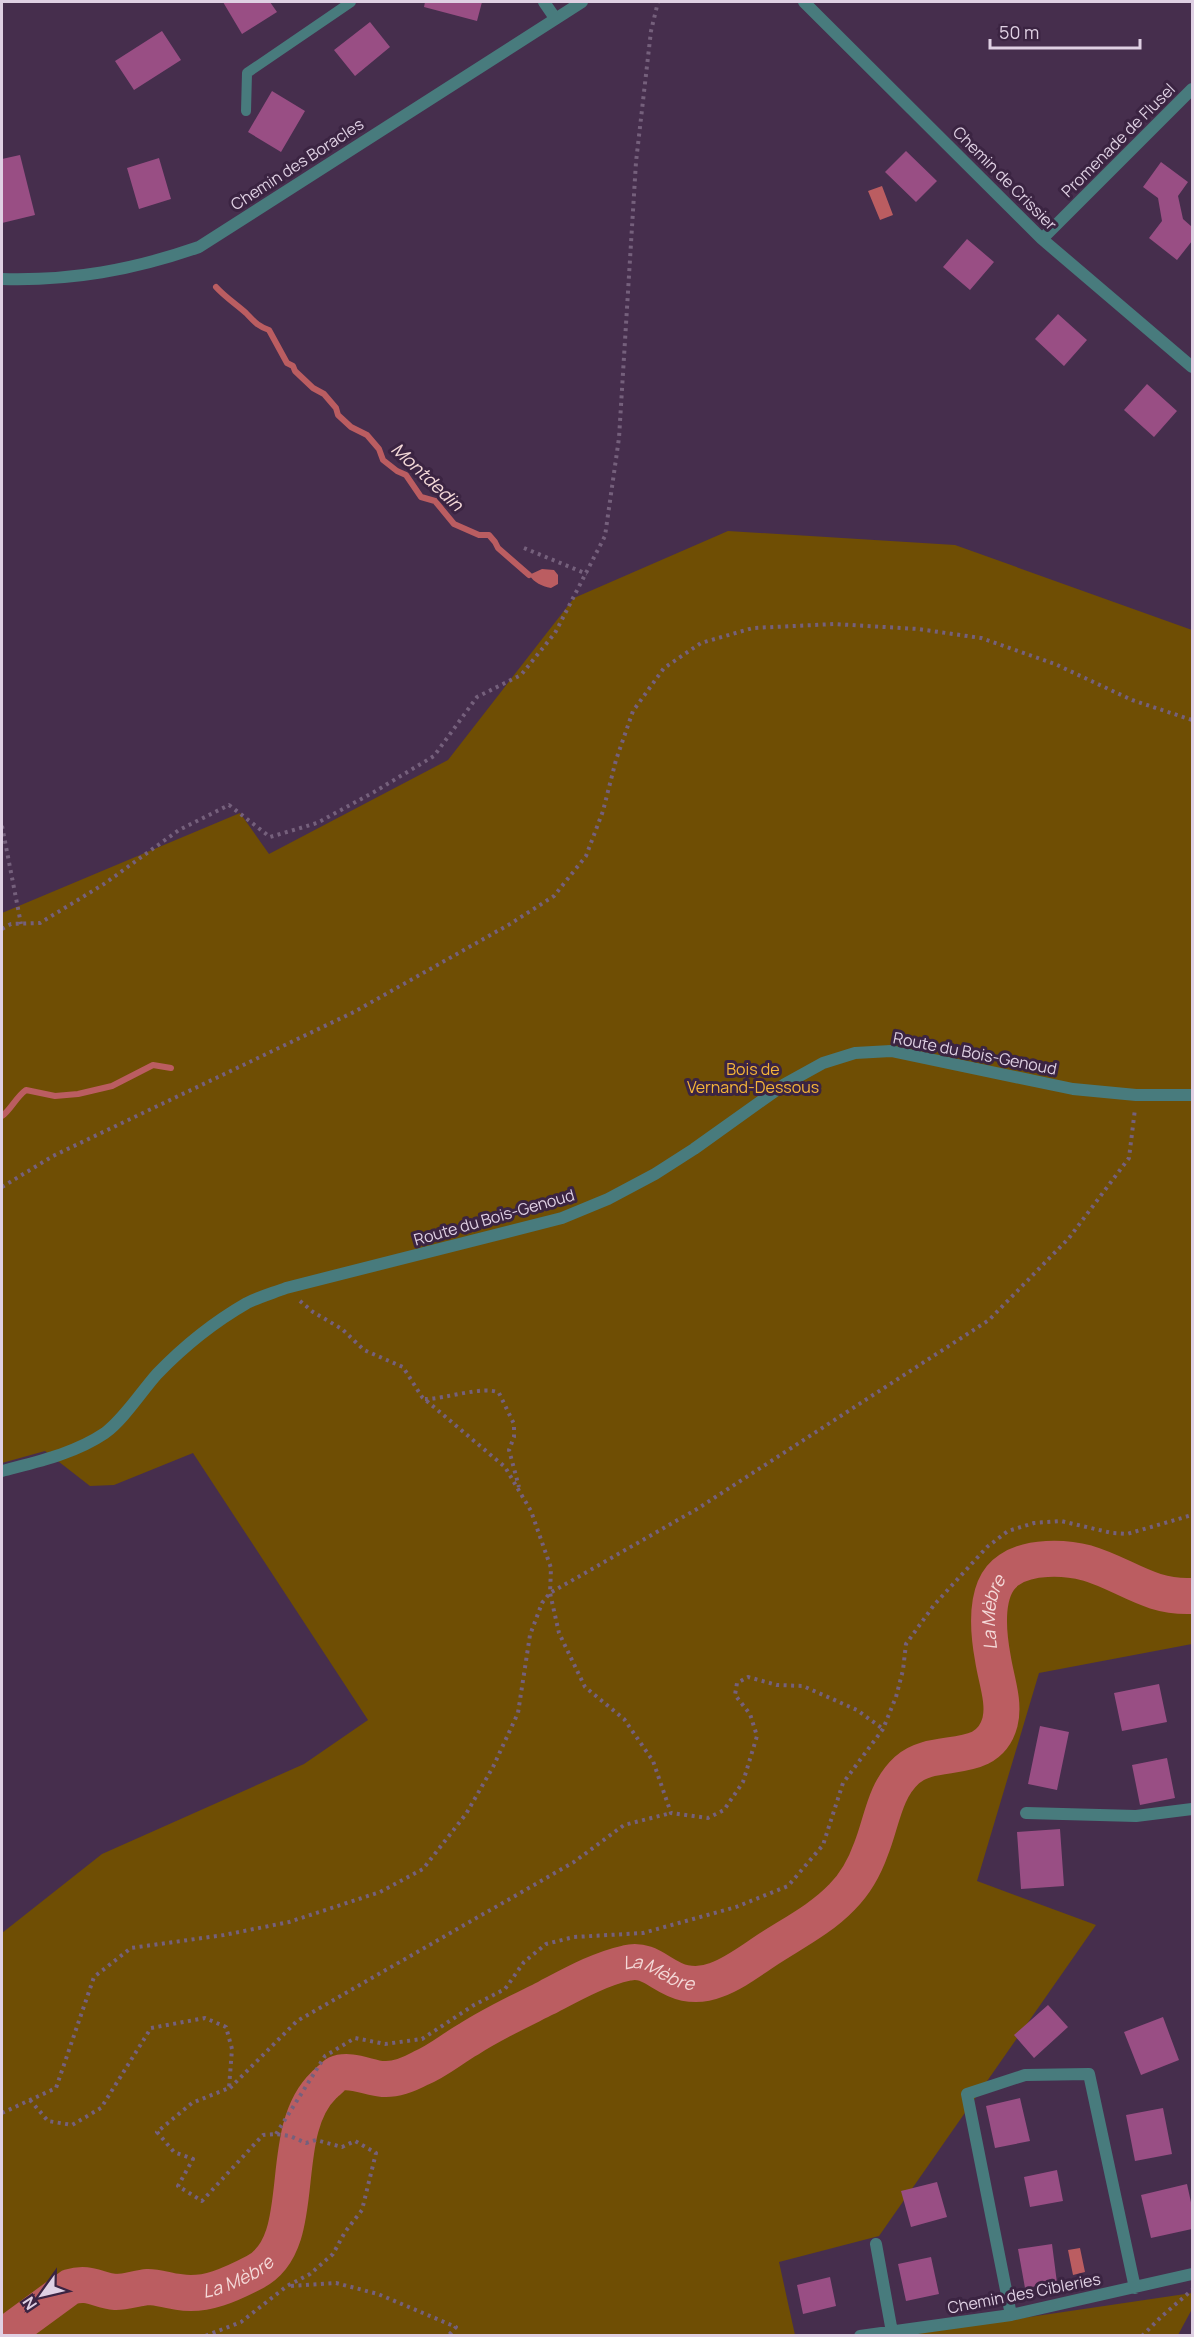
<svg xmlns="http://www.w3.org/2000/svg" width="1194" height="2337" viewBox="0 0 1194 2337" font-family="Manrope,sans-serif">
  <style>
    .green { fill: #6f4e04 }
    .water { fill: #bb5d61 }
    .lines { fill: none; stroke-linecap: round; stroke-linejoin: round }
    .stream { stroke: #bb5d61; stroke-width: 6 }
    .river { stroke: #bb5d61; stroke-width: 36 }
    .building { fill: #994e84 }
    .path { stroke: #75607c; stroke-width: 4; stroke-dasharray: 3 4.5; stroke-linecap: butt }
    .service { stroke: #487b7d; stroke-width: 10 }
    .minor { stroke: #487b7d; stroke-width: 12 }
    .labels { text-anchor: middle; stroke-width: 6; stroke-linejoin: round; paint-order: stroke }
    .street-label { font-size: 16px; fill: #dfd0e3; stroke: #3b2442 }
    .park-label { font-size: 16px; fill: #f6b539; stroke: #3b2442 }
    .water-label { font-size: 18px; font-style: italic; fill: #f4d9d8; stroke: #3b2442 }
  </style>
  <rect width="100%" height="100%" fill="#462e4d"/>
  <path class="green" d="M728,531L955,545L1192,630V1644L1039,1673L977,1881L1096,1925L879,2236L779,2262L795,2335H2V1933L102,1854L304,1764L368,1720L193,1453L114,1485L90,1486L45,1451L2,1463V913L240,813L269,854L448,760L574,598Z
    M1192,2293V2309L1178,2335L901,2336Z"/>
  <path class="water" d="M882,186L893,215L880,220L868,191Z
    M542,569L554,570L558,575V584L551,588C541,586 535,583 529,575Z
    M1080,2248L1085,2272L1073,2275L1068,2250Z"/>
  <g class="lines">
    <path class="stream" d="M216,287C225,297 236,304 246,313C254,321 257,326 269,330L287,363L293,366L295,371L313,388L324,394L336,408L338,415L351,427L367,435L379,449L383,460L397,471L406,475L421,497L435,501L454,524L479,535H489L495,542L498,548L529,575
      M2,1116C10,1111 16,1097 26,1090L55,1096L78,1094L112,1086L153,1065L171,1068"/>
    <path class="river" id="s1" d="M3,2336L70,2287C89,2281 97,2290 116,2292C127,2292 137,2288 148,2287C159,2287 168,2291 179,2292C205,2297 232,2284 255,2272C312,2242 274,2133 324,2085C326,2083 334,2076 336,2074C350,2068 369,2078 383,2079C396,2080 410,2074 421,2068C438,2061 453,2048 469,2039C494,2023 520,2011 546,1998C571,1985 599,1969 627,1963C650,1957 663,1979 685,1983C696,1985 706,1984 716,1980C733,1974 749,1962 764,1952C791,1934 820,1920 842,1897C855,1884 865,1866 871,1849C882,1822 884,1791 907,1770C934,1745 988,1768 1000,1722C1005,1702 996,1679 993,1659C988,1632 983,1587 1009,1570C1029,1556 1064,1557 1087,1563C1125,1574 1149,1598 1192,1596"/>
  </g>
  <path class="building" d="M223,2H270L277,12L242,34Z
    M425,2H482L477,21L424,7Z
    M370,22L390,47L355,76L334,50Z
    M162,31L181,60L134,90L115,61Z
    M272,91L305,111L281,152L248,132Z
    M906,151L937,181L916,202L885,172Z
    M20,155L35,215L2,223V159Z
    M159,158L171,199L139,209L127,168Z
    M1161,162L1188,182L1178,196L1183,219L1192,227V241L1177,260L1149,238L1162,221L1158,198L1143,187Z
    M967,239L994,262L970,290L943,267Z
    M1058,314L1087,340L1064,366L1035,339Z
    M1147,384L1177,411L1154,437L1124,410Z
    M1159,1684L1167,1722L1122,1731L1114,1693Z
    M1040,1726L1069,1732L1057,1790L1028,1784Z
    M1167,1758L1175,1798L1140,1805L1132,1765Z
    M1060,1829L1064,1886L1021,1889L1017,1832Z
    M1048,2005L1068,2027L1034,2058L1014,2035Z
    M1163,2017L1179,2060L1141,2075L1124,2032Z
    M1020,2098L1030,2141L995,2148L986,2106Z
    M1163,2108L1172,2154L1135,2161L1126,2115Z
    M1057,2170L1063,2201L1030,2207L1024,2177Z
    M937,2182L947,2217L911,2227L901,2191Z
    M1187,2184L1192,2207V2229L1151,2238L1141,2195Z
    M1052,2244L1057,2283L1025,2288L1018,2249Z
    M931,2257L939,2294L906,2301L898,2264Z
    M830,2277L836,2306L803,2314L797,2285Z"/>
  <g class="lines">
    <path class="path" d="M524,548L587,574
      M2,826L21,924
      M2,929L11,924L40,923L104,884L179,830L229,805L270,837L317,823L374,792L434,756L477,697L521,675L555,633L605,536L619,438L636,162L651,31L658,2
      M2,1187L53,1156L354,1012L510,924L554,896L586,856L603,811L616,760L633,711L664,668L701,643L753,628L834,624L918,629L981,638L1055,664L1132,700L1192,720
      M300,1301L313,1312L342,1329L364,1350L403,1367L422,1397L505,1467L531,1511L551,1568L550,1593L559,1633L585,1687L624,1719L653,1761L671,1813L708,1818L724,1810L743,1782L757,1736L750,1714L735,1695L737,1683L748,1677L777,1685L803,1686L857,1710L883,1729
      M425,1399C445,1399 485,1385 499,1393L514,1424V1437L509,1450L519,1487
      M230,2088L297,2021L574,1862L624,1825L671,1813
      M30,2100L48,2121L72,2125L101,2108L151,2028L205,2018L226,2027L232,2049L229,2088L192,2103L157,2132L174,2152L193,2159L178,2186L202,2201L263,2135L276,2134L290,2136L306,2143L316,2140L342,2147L355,2141L376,2153L362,2210L345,2232L333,2254L310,2274L287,2286L241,2322L205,2336
      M2,2113L56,2088L94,1977L131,1948L224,1935L289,1922L380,1892L423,1869L466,1814L493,1767L518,1713L530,1635L542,1603L550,1593L697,1509L989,1320L1069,1238L1129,1158L1135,1109
      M276,2134L325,2056L355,2038L385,2044L422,2039L474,2005L505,1989L524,1962L546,1944L574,1937L643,1933L736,1907L788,1886L823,1845L843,1783L883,1729L896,1697L903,1670L906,1644L934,1605L987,1547L1008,1531L1034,1523L1061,1521L1112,1533L1127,1534L1192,1515
      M291,2286L336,2283L378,2294L456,2327L448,2336
      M1142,2336L1161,2317L1192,2290"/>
    <path class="service" d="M246,111L247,73L351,2"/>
    <path class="minor" d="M544,2L555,18
      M804,2L1042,239L1192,367
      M1042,239L1192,89
      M2,279C71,281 133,270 199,247L582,2
      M2,1471C36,1462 74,1454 105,1433C124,1419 141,1392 157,1374C183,1347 214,1322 247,1303C259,1297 273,1293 286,1288L562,1218L608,1199L655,1174L694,1149L785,1084L823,1063L855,1053L891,1051L1073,1089L1136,1095H1192
      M1026,1813L1136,1816L1192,1809
      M876,2244L892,2332
      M1011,2315L967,2094L1025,2075L1089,2074L1135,2288
      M860,2336L1011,2315L1192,2274"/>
  </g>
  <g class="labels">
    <g class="street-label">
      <text transform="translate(1118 140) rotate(-45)" y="6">Promenade de Flusel</text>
      <text transform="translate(297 164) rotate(-33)" y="6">Chemin des Boracles</text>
      <text transform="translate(1005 178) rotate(45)" y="6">Chemin de Crissier</text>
      <text transform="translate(975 1053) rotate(11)" y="6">Route du Bois-Genoud</text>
      <text transform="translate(494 1217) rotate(-16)" y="6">Route du Bois-Genoud</text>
      <text transform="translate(1024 2293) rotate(-11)" y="6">Chemin des Cibleries</text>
    </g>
    <g class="park-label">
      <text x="753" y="1075">Bois de<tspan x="753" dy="18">Vernand-Dessous</tspan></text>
    </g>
    <g class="water-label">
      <text transform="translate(427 477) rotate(43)" y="6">Montdedin</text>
      <text dy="6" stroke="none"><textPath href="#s1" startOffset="1428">La Mèbre</textPath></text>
      <text dy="6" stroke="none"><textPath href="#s1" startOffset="850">La Mèbre</textPath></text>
      <text dy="6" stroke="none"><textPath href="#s1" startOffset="256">La Mèbre</textPath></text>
    </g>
  </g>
  <rect width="1194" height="2337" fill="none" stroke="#dfd0e3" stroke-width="6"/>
  <g transform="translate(42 2295) rotate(236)" stroke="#3b2442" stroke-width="4.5" paint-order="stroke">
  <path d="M0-4.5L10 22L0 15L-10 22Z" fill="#dfd0e3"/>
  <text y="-9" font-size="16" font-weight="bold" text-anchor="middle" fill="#dfd0e3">N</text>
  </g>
  <path d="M990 39v9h150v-9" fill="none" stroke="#dfd0e3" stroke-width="3"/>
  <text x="999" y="39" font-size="18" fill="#dfd0e3" stroke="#3b2442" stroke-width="4.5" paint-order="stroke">50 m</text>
</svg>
